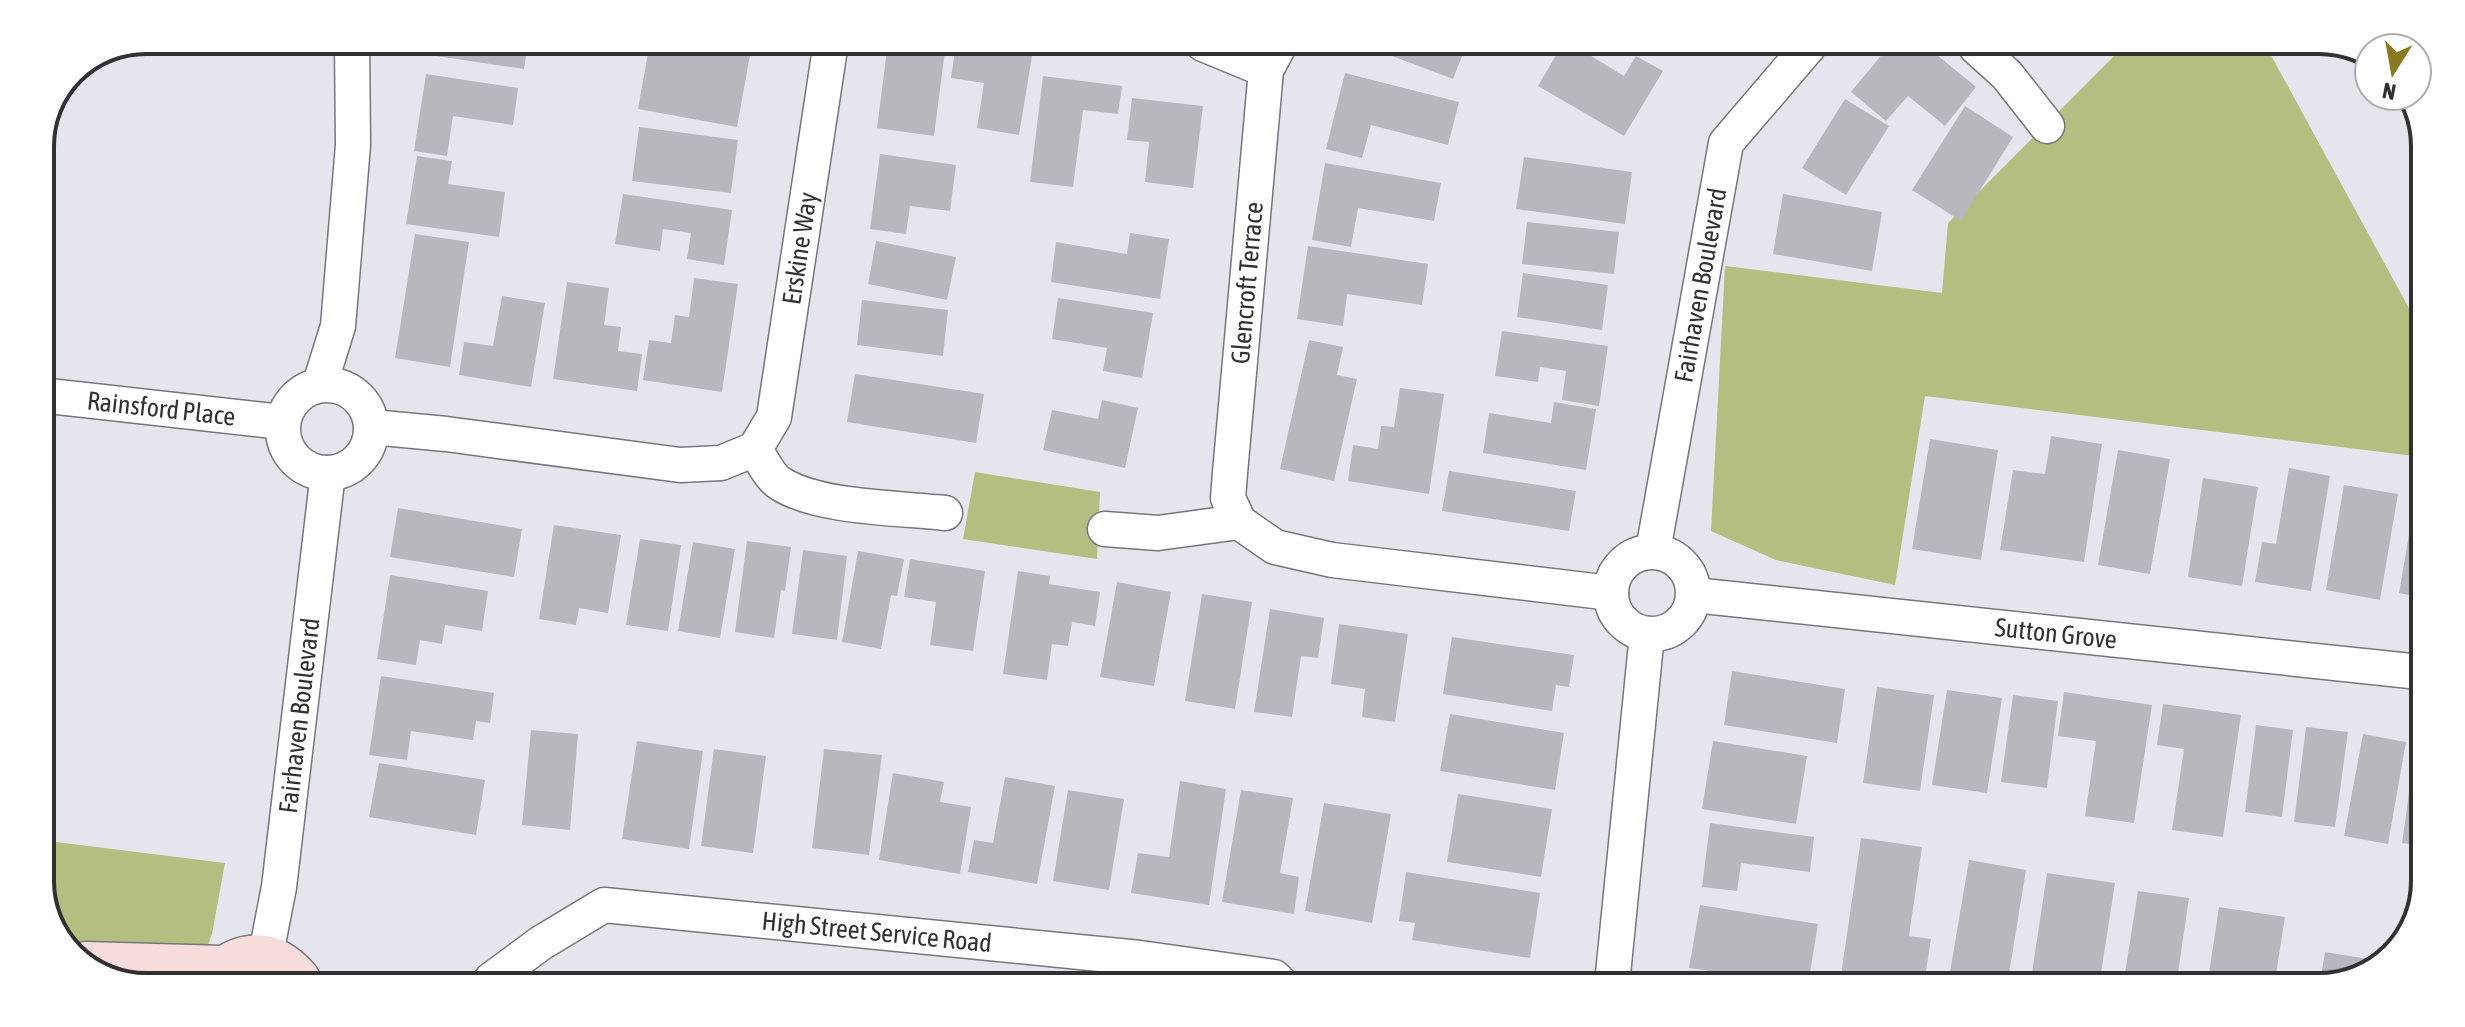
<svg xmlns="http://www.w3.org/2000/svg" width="2465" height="1027" viewBox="0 0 2465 1027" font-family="'Asap Condensed',sans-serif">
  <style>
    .green { fill: #b4be81 }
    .building { fill: #b7b8be }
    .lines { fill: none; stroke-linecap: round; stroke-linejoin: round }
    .minor-casing { stroke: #76777d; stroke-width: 37 }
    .secondary-casing { stroke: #76777d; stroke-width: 47 }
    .minor { stroke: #fff; stroke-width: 34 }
    .secondary { stroke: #f6dcda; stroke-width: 44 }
    .labels { text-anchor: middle; stroke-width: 6; stroke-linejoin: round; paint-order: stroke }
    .street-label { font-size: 26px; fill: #313133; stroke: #fff }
    .rim { fill: none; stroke: #313133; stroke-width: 4 }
  </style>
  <rect width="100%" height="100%" fill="#e5e6ed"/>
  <path class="green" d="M2123,47L2267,48L2423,334L2422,457L1925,396L1895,585L1776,560L1711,531L1725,266L1942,293L1948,223Z
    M975,472L1100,492L1097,559L963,539Z
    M40,840L225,863L212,934L195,979H106L62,945L40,888Z"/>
  <path class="building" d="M425,41H528L524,69L423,54Z
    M650,42H676L750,55L737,127L638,109Z
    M888,43H946L934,136L877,128Z
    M956,43H988L1033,50L1019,135L977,128L984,83L951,78Z
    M1363,45H1463L1466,46L1453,79Z
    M1562,45H1573L1624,76L1636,56L1663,71L1624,136L1538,86Z
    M1889,46H1926L1976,87L1945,126L1908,96L1886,121L1851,92Z
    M1345,73L1459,102L1448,145L1371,125L1362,158L1326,149Z
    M426,74L518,88L513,125L453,116L447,156L414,151Z
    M1043,76L1122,86L1118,114L1083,110L1073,187L1030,182Z
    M1132,98L1203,106L1193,188L1145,182L1149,142L1127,140Z
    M1845,99L1889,126L1846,195L1802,168Z
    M1965,106L2013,137L1961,221L1912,190Z
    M639,127L738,140L731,193L632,181Z
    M880,154L956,165L950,211L910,206L906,234L870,229Z
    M417,156L452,161L448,184L505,192L499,237L406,224Z
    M1524,157L1632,172L1625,224L1516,209Z
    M1325,163L1441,183L1434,221L1358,208L1351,247L1312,240Z
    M623,194L732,210L724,265L687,259L691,233L663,229L660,251L615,244Z
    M1783,194L1882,212L1872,271L1773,254Z
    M1527,222L1619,232L1614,274L1522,264Z
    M1130,233L1169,239L1160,299L1051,282L1056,242L1127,254Z
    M415,234L469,242L450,367L395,358Z
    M876,241L956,257L947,300L868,284Z
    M1308,246L1428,264L1422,305L1347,294L1343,326L1297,319Z
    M1523,273L1608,285L1602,330L1517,317Z
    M694,278L738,284L722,392L643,380L649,340L671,343L675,315L689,317Z
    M567,282L609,288L604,325L621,327L618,351L642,354L637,391L553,379Z
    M502,296L545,303L531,387L459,375L464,342L493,346Z
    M1058,298L1153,313L1142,378L1103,371L1107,348L1052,339Z
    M862,300L948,310L943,356L857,345Z
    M1502,331L1608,346L1599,406L1562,400L1566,371L1540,367L1538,382L1495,376Z
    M1309,340L1343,347L1337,375L1357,379L1334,481L1280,469Z
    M855,374L984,394L976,443L847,422Z
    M1400,388L1444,394L1429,494L1348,481L1353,445L1378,449L1381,426L1394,427Z
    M1102,400L1138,408L1125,468L1043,450L1052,410L1098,419Z
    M1554,402L1596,409L1586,470L1483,453L1489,413L1551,423Z
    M2051,436L2102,444L2084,562L2000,550L2013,470L2045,474Z
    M1930,439L1998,450L1981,560L1912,549Z
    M2118,450L2170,459L2150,574L2098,565Z
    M2289,468L2330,476L2311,591L2255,582L2262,542L2276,544Z
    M1449,471L1576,491L1569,531L1442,511Z
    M2420,471H2421L2420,597L2399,593Z
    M2203,478L2258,487L2242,586L2188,577Z
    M2344,485L2398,494L2380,600L2326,590Z
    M398,508L522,529L514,577L390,557Z
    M554,525L621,535L608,613L579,608L576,625L539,619Z
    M640,539L681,545L668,631L626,625Z
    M747,541L791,547L785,591L781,590L774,638L735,632Z
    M693,542L735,549L720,638L678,631Z
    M803,550L847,556L837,640L792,634Z
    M858,551L904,559L897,596L891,595L881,649L842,642Z
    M910,559L985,571L973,651L930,645L936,602L904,597Z
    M1018,571L1050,576L1049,584L1100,592L1095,626L1072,622L1068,646L1052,644L1047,680L1003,674Z
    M390,575L488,591L482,631L445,625L442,644L420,640L416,665L377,659Z
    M1117,582L1171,592L1154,686L1100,677Z
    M1202,594L1252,602L1235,709L1185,701Z
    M1270,609L1324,618L1318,658L1301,656L1292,717L1254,712Z
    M1339,624L1408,634L1395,722L1362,717L1365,689L1331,684Z
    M1452,637L1574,655L1569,687L1556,685L1552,711L1443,694Z
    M1732,671L1845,689L1837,743L1724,725Z
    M381,676L494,693L490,723L476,721L473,740L411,731L407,760L369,755Z
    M1877,687L1934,695L1920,791L1863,783Z
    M1947,690L2002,698L1987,793L1932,785Z
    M2064,692L2152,705L2134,823L2085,816L2096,741L2058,736Z
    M2013,695L2058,701L2047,788L2001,782Z
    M2163,704L2241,715L2223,837L2172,830L2184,749L2157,745Z
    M1450,714L1564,733L1555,790L1440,771Z
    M2256,725L2293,730L2282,817L2245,812Z
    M2306,727L2348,732L2335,827L2294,822Z
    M531,730L578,734L570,830L522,825Z
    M2363,734L2406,742L2388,844L2344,836Z
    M2417,736H2419L2418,845L2402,843Z
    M637,741L703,751L689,849L622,839Z
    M1713,741L1807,756L1796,824L1702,809Z
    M714,749L766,756L753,853L701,846Z
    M824,749L882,755L869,855L812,848Z
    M379,763L485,780L476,835L369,817Z
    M893,773L944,782L940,802L971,807L960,874L879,860Z
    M1005,777L1055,786L1037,884L968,872L974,840L993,843Z
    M1180,781L1226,789L1209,905L1131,893L1138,853L1169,857Z
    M1068,790L1124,799L1109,890L1053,881Z
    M1241,790L1293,798L1280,873L1299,877L1294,914L1222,902Z
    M1458,794L1552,809L1541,877L1447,862Z
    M1324,803L1391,814L1372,923L1305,911Z
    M1710,823L1814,837L1810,872L1741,863L1737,891L1702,887Z
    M1861,838L1922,847L1909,936L1931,939L1925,977L1886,971L1884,985L1840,982Z
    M1969,860L2026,870L2007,986L1948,984Z
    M1406,872L1540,893L1530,958L1412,940L1415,923L1399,921Z
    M2047,873L2115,883L2099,986H2030Z
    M2138,891L2189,898L2176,986H2123Z
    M1700,905L1818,924L1808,985L1689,968Z
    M2219,907L2285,917L2274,987H2207Z
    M2325,952L2368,959L2366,973L2319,987Z"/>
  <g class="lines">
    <defs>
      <g id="minor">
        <path d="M1203,44L1266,70"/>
        <path d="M1280,44L1266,70L1230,473L1228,498L1239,522L1275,547L1332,560L1611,593"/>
        <path d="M1976,47L2007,75L2047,126"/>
        <path d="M320,384L338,326L353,145L352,41"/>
        <circle cx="327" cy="429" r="44"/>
        <path id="s1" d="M40,395L282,422"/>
        <path id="s2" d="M372,427L446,434L680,465L721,463L755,449L774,417L831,42"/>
        <path d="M755,449C762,460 770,478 781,484C819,508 900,508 945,513"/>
        <path d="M1105,529L1158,533L1239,522"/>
        <path id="s3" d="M1653,551L1726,143L1809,46"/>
        <circle cx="1652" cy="593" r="41"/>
        <path id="s4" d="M1694,595L2420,672"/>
        <path id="s5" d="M265,959L279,887L328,473"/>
        <path id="s6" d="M491,980L541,943L604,905L1140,958L1274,977L1280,983"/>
        <path d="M1612,984L1647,634"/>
      </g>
      <path id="secondary" d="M86,964L224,968
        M213,979C240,951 272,949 298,980"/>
    </defs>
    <use href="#minor" class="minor-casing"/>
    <use href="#secondary" class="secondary-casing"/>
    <use href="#minor" class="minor"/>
    <use href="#secondary" class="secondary"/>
  </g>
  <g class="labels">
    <g class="street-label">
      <text dy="9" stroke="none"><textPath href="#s2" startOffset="596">Erskine Way</textPath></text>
      <text transform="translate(1247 283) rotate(-85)" y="9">Glencroft Terrace</text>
      <text dy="9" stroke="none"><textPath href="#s3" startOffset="270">Fairhaven Boulevard</textPath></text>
      <text dy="9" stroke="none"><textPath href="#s1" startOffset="122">Rainsford Place</textPath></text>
      <text dy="9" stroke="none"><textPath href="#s4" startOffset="364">Sutton Grove</textPath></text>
      <text dy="9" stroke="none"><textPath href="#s5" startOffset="246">Fairhaven Boulevard</textPath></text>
      <text dy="9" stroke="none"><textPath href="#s6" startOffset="410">High Street Service Road</textPath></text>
    </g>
  </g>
  <path d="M0 0H2465V1027H0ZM146 54H2319A92 92 0 0 1 2411 146V881A92 92 0 0 1 2319 973H146A92 92 0 0 1 54 881V146A92 92 0 0 1 146 54Z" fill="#fff" fill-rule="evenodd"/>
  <path class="rim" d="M146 54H2319A92 92 0 0 1 2411 146V881A92 92 0 0 1 2319 973H146A92 92 0 0 1 54 881V146A92 92 0 0 1 146 54Z"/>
  <g transform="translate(2393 72) rotate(191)"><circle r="38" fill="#ffffff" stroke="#adadad" stroke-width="2"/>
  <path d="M0-6L14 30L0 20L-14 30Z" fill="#897a1f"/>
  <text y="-12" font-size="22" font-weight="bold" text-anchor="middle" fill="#313133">N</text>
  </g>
</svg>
